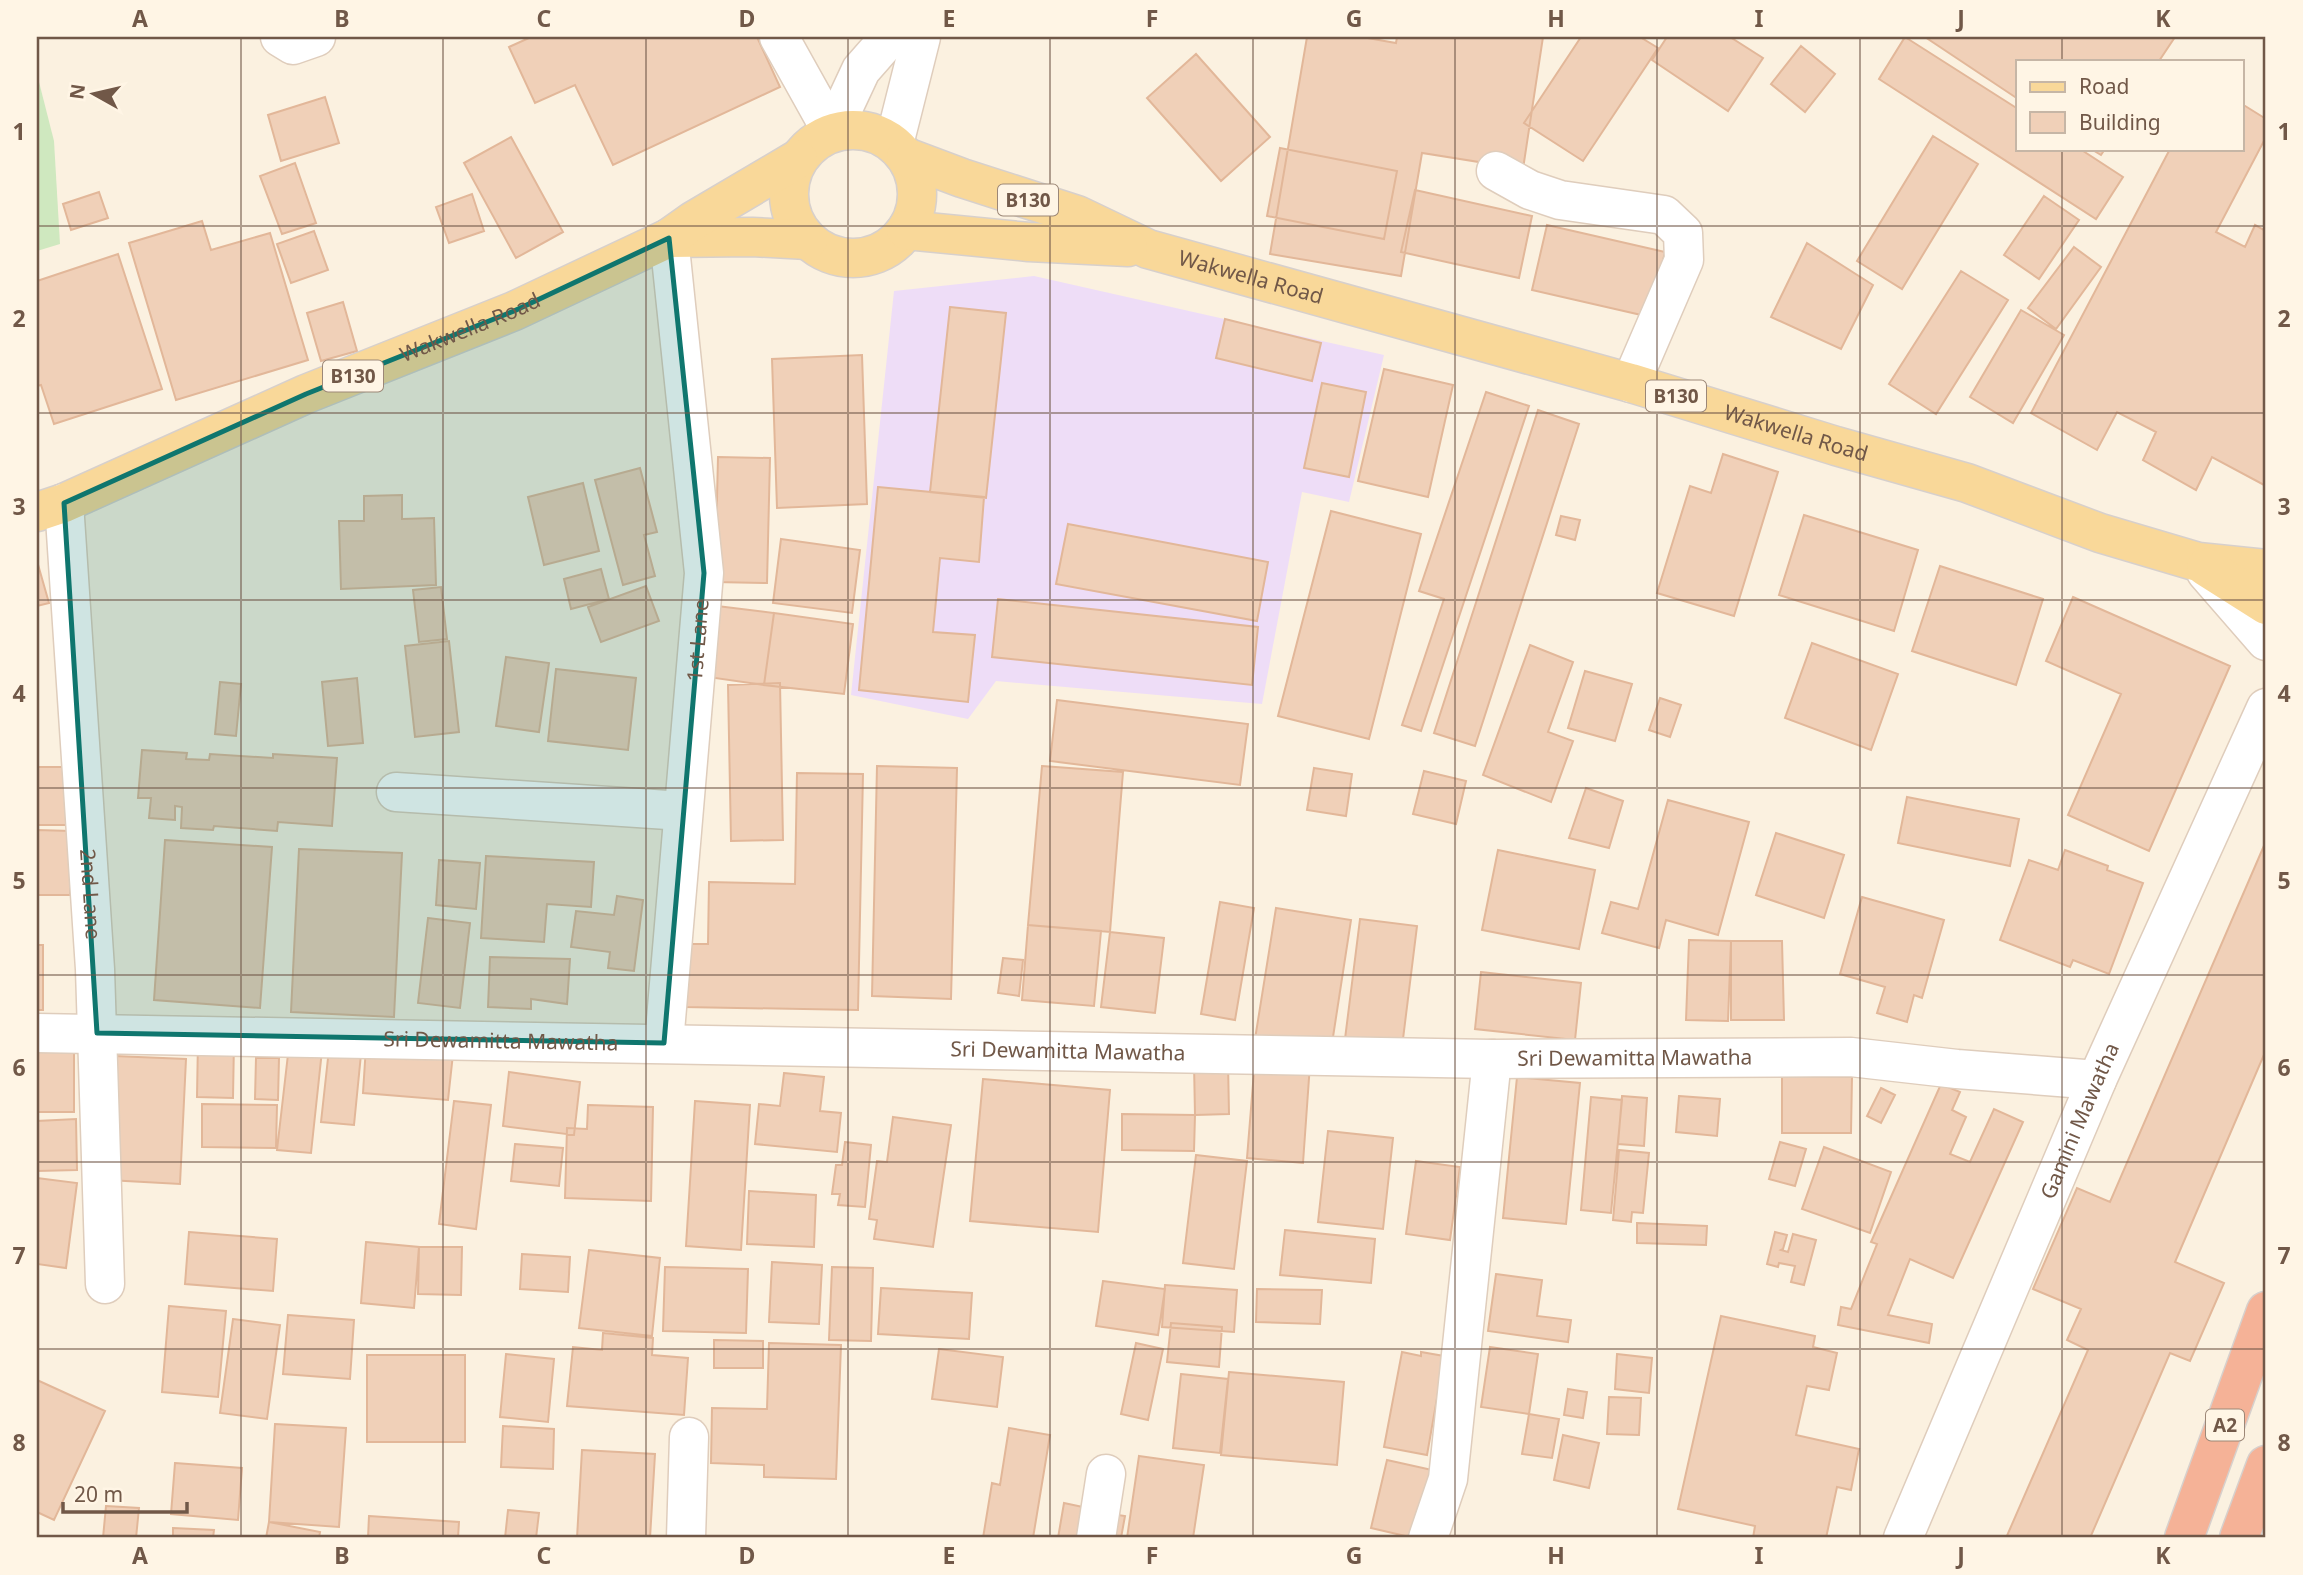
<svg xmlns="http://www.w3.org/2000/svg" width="2303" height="1575" viewBox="0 0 2303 1575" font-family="'Noto Sans',sans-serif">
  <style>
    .education { fill: #eeddf7 }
    .green { fill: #cfe8bf }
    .building { fill: #f0d0b8; stroke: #e2b799; stroke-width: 2 }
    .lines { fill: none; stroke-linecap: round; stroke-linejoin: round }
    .minor-casing { stroke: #dfcdbc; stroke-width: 41 }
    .major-casing { stroke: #d7d0cc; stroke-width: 41 }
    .highway-casing { stroke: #d7d0cc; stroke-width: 41 }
    .minor { stroke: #fff; stroke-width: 38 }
    .major { stroke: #f9d899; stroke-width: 38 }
    .highway { stroke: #f5b297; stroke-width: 38 }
    .marked { fill: #0f766e; fill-opacity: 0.2; stroke: #0f766e; stroke-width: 5; stroke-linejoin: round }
    .grid { fill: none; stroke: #715848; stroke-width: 2; stroke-opacity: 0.55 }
    .labels { text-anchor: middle; stroke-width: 5; stroke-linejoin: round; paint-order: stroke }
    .shield { fill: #fff5e5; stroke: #9c8777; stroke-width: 2 }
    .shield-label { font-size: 19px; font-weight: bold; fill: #715848 }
    .street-label { font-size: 21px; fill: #715848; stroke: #fff5e5 }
    .neatline { fill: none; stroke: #715848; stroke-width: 2.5 }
    .grid-label { font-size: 23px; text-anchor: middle; font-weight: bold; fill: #715848 }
  </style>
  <rect width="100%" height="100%" fill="#fbf1e0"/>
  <path class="education" d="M1034,276L1384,355L1349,502L1302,492L1262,704L996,681L968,719L851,695L894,291Z"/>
  <path class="green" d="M37,74L54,141L60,244L37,251Z"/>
  <path class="building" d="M531,37H757L780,87L613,165L575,85L535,103L509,47Z
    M1307,37H1362L1396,43L1397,37H1543L1523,169L1422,153L1401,276L1270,254Z
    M1581,37H1640L1658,48L1583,161L1524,123Z
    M1667,37H1730L1763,58L1728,111L1652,60Z
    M1905,37L2018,109V149H2080L2123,177L2096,219L1879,79Z
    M1925,37H2175L2159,61H2018V99Z
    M1801,46L1835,74L1805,112L1771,84Z
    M1196,54L1270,137L1221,181L1147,98Z
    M325,97L339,143L281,161L268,115Z
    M2242,104L2266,119V137L2216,232L2245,247L2255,225L2266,231V486L2212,457L2196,490L2143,460L2156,432L2117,412L2097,450L2031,413L2170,149H2242Z
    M1933,136L1978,164L1902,289L1857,261Z
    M511,137L563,232L516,258L464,163Z
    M1280,148L1397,171L1384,239L1267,216Z
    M2091,149H2105L2101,155Z
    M295,163L316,223L282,234L260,176Z
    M1415,190L1532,216L1519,278L1401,252Z
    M99,192L108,218L71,230L63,204Z
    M472,194L484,231L449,243L436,207Z
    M2044,196L2079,220L2039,279L2004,255Z
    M202,221L211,250L270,233L308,360L176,400L129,243Z
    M1547,225L1665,252L1650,317L1532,290Z
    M314,231L328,270L291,283L277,244Z
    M1807,243L1873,285L1841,349L1771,317Z
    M2074,247L2101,267L2056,329L2028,308Z
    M118,254L162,389L54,424L41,385L37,386V281Z
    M1961,271L2008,300L1936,414L1889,384Z
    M343,302L357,351L321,361L307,313Z
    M950,307L1006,313L986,498L930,492Z
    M2021,310L2064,335L2013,423L1970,397Z
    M1225,319L1321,343L1312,381L1216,358Z
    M862,355L867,504L777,508L772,359Z
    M1384,369L1453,385L1428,497L1358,481Z
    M1322,383L1366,392L1349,477L1304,468Z
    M1486,392L1529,406L1421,731L1402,725L1444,599L1419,591Z
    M1538,410L1579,424L1475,746L1434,733Z
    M1723,454L1778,472L1734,616L1657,593L1690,486L1711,493Z
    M718,457L770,458L767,583L715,582Z
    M640,468L657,532L644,535L655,576L623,585L595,480Z
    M583,483L599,551L544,565L528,497Z
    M878,487L984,497L979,562L940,558L933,632L975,635L968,702L859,690Z
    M402,495V519L434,518L436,585L341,589L339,521H364V496Z
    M1331,511L1421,534L1369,739L1278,716Z
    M1804,515L1918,550L1894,631L1779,595Z
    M1561,516L1580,520L1575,540L1556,535Z
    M1068,524L1268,562L1257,621L1056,584Z
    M781,539L860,550L852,613L773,603Z
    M37,561L49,603L37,606Z
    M1940,566L2043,599L2016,685L1912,651Z
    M601,569L609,599L571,609L564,579Z
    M646,586L659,621L601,642L588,607Z
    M441,587L447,639L419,642L413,590Z
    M2073,597L2230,666L2149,851L2068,815L2121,694L2046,661Z
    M998,599L1258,627L1252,685L992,657Z
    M717,606L774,613L764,685L708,677Z
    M774,613L853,624L844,694L764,685Z
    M449,641L459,732L415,737L405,646Z
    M1812,643L1898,674L1871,750L1785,718Z
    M1530,645L1573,662L1548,732L1573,741L1551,802L1483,775Z
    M506,657L549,663L539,732L496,726Z
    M556,669L636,678L628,750L548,741Z
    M1585,671L1632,684L1615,741L1568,728Z
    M357,678L363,743L328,746L322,682Z
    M220,682L241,684L236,736L215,734Z
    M780,683L783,840L731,841L728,685Z
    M1660,698L1681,705L1670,737L1649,730Z
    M1057,700L1248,724L1240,785L1050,761Z
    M142,750L187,753L186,759L209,760L210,754L273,758V754L337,758L332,826L278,822L277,831L214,826L213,830L181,828L182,807L175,806V820L149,818L151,798H138Z
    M877,766L957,768L951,999L872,996Z
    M1042,766L1123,772L1110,932L1028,925Z
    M37,767H72L71,825H37Z
    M1314,768L1352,774L1346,816L1307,810Z
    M1424,771L1466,781L1456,824L1413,814Z
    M797,773L863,774L858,1010L684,1007L685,944H708L709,882L795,884Z
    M1586,788L1623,801L1609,848L1569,838Z
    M1907,797L2019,819L2010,866L1898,843Z
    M1668,800L1749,822L1718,935L1666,920L1659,948L1602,933L1611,902L1638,909Z
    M37,830L71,831L70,895H37Z
    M1776,833L1844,855L1824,918L1756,895Z
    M165,840L272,847L260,1008L154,1000Z
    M2266,841V1050L2175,1262L2224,1283L2190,1361L2170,1353L2090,1538H2006L2088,1350L2067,1340L2081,1309L2033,1289L2077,1188L2110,1202Z
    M299,849L402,853L394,1017L291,1012Z
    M1498,850L1595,870L1579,949L1482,930Z
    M2065,850L2108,866L2107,870L2143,883L2109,974L2073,960L2070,967L2000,940L2029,860L2058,870Z
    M486,856L594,862L591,907L547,904L544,942L481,938Z
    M439,860L480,863L476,909L436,905Z
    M617,896L643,900L634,971L608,968L610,952L571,947L576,911L614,915Z
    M1862,897L1944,920L1922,998L1914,995L1907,1022L1877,1013L1885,987L1840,974Z
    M1220,902L1254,908L1235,1020L1201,1014Z
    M1276,908L1351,920L1331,1050L1255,1039Z
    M428,918L470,923L460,1008L418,1003Z
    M1360,919L1417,926L1402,1047L1345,1039Z
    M1028,925L1101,931L1094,1006L1022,1000Z
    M1110,932L1164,938L1155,1013L1101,1007Z
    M1689,940L1731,941L1728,1021L1686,1020Z
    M1731,941H1782L1784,1020H1731Z
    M37,945H43V1010H37Z
    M490,957L570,959L567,1004L531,999V1009L488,1007Z
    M1003,958L1023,960L1019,996L998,993Z
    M1481,972L1581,983L1575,1040L1475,1029Z
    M290,1037L323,1041L311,1153L277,1150Z
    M198,1040L234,1041L233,1098L197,1097Z
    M330,1040L362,1044L354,1125L321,1122Z
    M37,1043H74V1112H37Z
    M366,1046L453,1054L448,1100L363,1093Z
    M114,1056L186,1059L180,1184L108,1180Z
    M256,1058H279L278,1100L255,1099Z
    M1255,1059L1310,1064L1303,1163L1247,1158Z
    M1228,1062L1229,1114L1195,1115L1194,1063Z
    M509,1072L580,1082L574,1135L503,1126Z
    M784,1073L824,1077L820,1111L841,1113L837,1152L755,1144L759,1104L780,1106Z
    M1782,1076L1852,1077L1851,1133H1782Z
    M1517,1077L1580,1083L1566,1224L1503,1218Z
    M983,1079L1110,1090L1098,1232L970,1221Z
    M1941,1084L1960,1092L1952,1110L1966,1117L1950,1154L1970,1162L1994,1109L2023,1122L1953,1278L1910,1259L1888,1315L1932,1324L1929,1343L1838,1325L1841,1307L1851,1309L1877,1244L1871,1242Z
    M1881,1088L1895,1095L1881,1123L1867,1116Z
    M1622,1096L1647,1098L1644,1146L1618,1144Z
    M1679,1096L1720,1099L1717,1136L1676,1132Z
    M1591,1097L1622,1100L1611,1213L1581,1210Z
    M454,1101L491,1105L476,1229L439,1224Z
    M695,1101L750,1105L741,1250L686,1246Z
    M202,1104L277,1105L276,1148L202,1147Z
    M588,1105L653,1107L651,1201L565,1198L567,1128L587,1129Z
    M1122,1114L1195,1115L1194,1151L1122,1150Z
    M893,1117L951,1125L933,1247L874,1239L877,1220L869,1219L877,1161L887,1162Z
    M76,1119L77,1170L37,1171V1121Z
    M1328,1131L1393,1138L1383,1229L1318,1222Z
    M845,1142L871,1145L865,1207L838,1205L840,1194H832L836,1165H842Z
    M1780,1142L1806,1149L1795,1186L1769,1179Z
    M515,1144L563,1148L559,1186L511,1181Z
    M1824,1147L1891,1172L1870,1233L1802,1209Z
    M1619,1150L1649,1153L1643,1213L1632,1212L1631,1222L1613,1220Z
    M1196,1155L1247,1161L1234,1269L1183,1263Z
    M1416,1161L1460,1167L1450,1240L1406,1234Z
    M37,1178L77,1183L66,1268L37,1264Z
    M749,1191L816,1195L814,1247L747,1244Z
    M1637,1223L1707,1226L1706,1245L1637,1243Z
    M1285,1230L1375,1239L1371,1283L1280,1275Z
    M189,1232L277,1239L273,1291L185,1284Z
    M1775,1232L1787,1235L1783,1249L1781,1250L1788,1252L1793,1234L1816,1240L1804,1285L1791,1282L1795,1266L1779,1263L1778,1267L1767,1264Z
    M366,1242L419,1247L414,1308L361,1303Z
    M419,1247H462L461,1295L418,1294Z
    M589,1250L660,1258L652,1336L579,1328Z
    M522,1254L570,1257L568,1292L520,1289Z
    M772,1262L822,1265L819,1324L769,1322Z
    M665,1267L748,1269L746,1333L663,1331Z
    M832,1267L873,1268L871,1341L829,1340Z
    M1496,1274L1542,1280L1537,1316L1571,1320L1568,1342L1488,1331Z
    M1103,1281L1165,1289L1158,1335L1096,1326Z
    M1165,1285L1237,1290L1234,1332L1162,1327Z
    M881,1288L972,1293L969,1339L878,1334Z
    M1257,1289L1322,1290L1320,1324L1256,1322Z
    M169,1306L226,1311L218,1397L162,1392Z
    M288,1315L354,1320L350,1379L283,1374Z
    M1721,1316L1815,1336L1813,1347L1837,1353L1829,1390L1807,1386L1796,1435L1859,1449L1851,1490L1837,1487L1826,1538H1753L1755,1526L1678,1509Z
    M233,1319L280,1325L267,1419L220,1413Z
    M1171,1323L1222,1327L1219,1367L1167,1362Z
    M603,1333L653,1338L652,1355L688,1358L684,1415L567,1406L573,1347L602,1350Z
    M714,1340L763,1341V1368H714Z
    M769,1343L841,1345L836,1479L764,1477V1465L711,1463L712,1408L767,1409Z
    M1136,1343L1163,1349L1148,1420L1121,1414Z
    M1490,1347L1538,1354L1529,1414L1481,1407Z
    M939,1349L1003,1357L997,1407L932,1399Z
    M1402,1352L1421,1356V1352L1461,1359L1439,1387L1427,1455L1384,1447Z
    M506,1354L554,1359L548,1422L500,1417Z
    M1617,1354L1652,1358L1649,1393L1615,1389Z
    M367,1355H465V1442H367Z
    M1229,1372L1344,1382L1337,1465L1221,1455Z
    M1181,1374L1228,1379L1220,1453L1173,1448Z
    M37,1380L105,1411L54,1520L37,1512Z
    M1568,1389L1587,1392L1583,1418L1564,1415Z
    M1609,1397L1641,1398L1639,1435L1607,1434Z
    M1529,1414L1559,1419L1552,1458L1522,1454Z
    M275,1424L346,1428L339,1527L269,1522Z
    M503,1426L554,1429L553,1469L501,1467Z
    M1009,1428L1050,1435L1033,1538H983L992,1483L1000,1485Z
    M1563,1435L1599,1443L1589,1488L1554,1480Z
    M582,1450L655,1454L650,1538H577Z
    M1139,1456L1204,1465L1193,1538H1127Z
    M1387,1460L1432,1470L1414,1538L1371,1528Z
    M175,1463L242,1468L238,1520L171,1514Z
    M1064,1503L1097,1510L1092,1538H1058Z
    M106,1506L139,1508L136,1538H103Z
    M508,1510L539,1513L536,1538H505Z
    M1105,1513L1125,1516L1121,1538H1100Z
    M369,1516L459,1522L458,1538H368Z
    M269,1522L320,1532L319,1538H266Z
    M173,1528L214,1530L213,1538H173Z"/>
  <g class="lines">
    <defs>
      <g id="minor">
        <path d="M280,37L293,45L316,37"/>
        <path d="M779,37L832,132"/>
        <path d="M832,132L861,70L890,37"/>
        <path d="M894,144L921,37"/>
        <path d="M1496,171L1530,190L1560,200L1664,215L1683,233L1684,260L1631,383"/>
        <path id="s1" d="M64,503L95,969L105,1284"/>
        <path d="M2206,572L2266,641"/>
        <path d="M396,792L683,811"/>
        <path id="s2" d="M37,1033L1492,1059L1851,1057L1957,1069L2097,1080"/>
        <path id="s3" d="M664,1043L704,573L669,238"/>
        <path d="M686,1538L689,1437"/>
        <path d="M1096,1538L1106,1474"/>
        <path d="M1428,1538L1448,1479L1492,1059"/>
        <path id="s4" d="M1903,1538L2097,1080L2266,708"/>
      </g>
      <g id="major">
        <circle cx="853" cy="194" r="64"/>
        <path id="s5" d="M906,157L962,178L1077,215L1148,249L1631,383L1836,446L1967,483L2100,533L2198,562L2266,569"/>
        <path d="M906,230L1029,242L1128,247"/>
        <path d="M669,238L752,237L808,240"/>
        <path id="s6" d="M37,512L64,503L306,394L514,311L669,238L693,221L798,159"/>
        <path d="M2206,567L2266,605"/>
      </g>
      <path id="highway" d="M2184,1538L2266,1311
        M2239,1538L2266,1465"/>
    </defs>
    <use href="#minor" class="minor-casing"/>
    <use href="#major" class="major-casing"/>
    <use href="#highway" class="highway-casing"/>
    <use href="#minor" class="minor"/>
    <use href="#major" class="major"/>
    <use href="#highway" class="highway"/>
  </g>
  <path class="marked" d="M669,238L704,573L664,1043L97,1033L64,503L306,394L514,311Z"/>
  <path class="grid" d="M241,37V1538M443,37V1538M646,37V1538M848,37V1538M1050,37V1538M1253,37V1538M1455,37V1538M1657,37V1538M1860,37V1538M2062,37V61M2062,149V1538M37,226H2266M37,413H2266M37,600H2266M37,788H2266M37,975H2266M37,1162H2266M37,1349H2266"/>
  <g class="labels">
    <g class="shield">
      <rect x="998" y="184.5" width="60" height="31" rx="5"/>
      <rect x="323" y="360.5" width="60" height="31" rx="5"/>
      <rect x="1646" y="380.5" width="60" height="31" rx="5"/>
      <rect x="2206" y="1409.5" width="38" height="31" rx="5"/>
    </g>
    <g class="shield-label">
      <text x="1028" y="207">B130</text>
      <text x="353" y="383">B130</text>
      <text x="1676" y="403">B130</text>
      <text x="2225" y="1432">A2</text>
    </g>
    <g class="street-label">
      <text dy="7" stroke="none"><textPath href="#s5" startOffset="366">Wakwella Road</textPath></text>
      <text dy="7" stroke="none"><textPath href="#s6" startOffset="471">Wakwella Road</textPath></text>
      <text dy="7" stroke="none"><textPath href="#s5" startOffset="933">Wakwella Road</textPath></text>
      <text dy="7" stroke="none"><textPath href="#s3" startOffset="404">1st Lane</textPath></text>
      <text dy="7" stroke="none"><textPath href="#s1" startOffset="392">2nd Lane</textPath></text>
      <text dy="7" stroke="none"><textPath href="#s2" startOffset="464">Sri Dewamitta Mawatha</textPath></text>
      <text dy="7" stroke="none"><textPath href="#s2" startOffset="1031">Sri Dewamitta Mawatha</textPath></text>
      <text dy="7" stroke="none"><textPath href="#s2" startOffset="1598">Sri Dewamitta Mawatha</textPath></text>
      <text dy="7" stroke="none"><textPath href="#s4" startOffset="453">Gamini Mawatha</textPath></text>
    </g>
  </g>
  <rect width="2303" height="1575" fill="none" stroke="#fff5e5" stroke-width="77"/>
  <rect x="2016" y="60" width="228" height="91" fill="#fff5e5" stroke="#c6b6a6" stroke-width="2"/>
  <rect x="2030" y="82" width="35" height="10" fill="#f9d899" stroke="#c6b6a6" stroke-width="2"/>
  <text x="2079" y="94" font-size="21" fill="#715848">Road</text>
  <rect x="2030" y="112" width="35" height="21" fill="#f0d0b8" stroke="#c6b6a6" stroke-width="2"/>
  <text x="2079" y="130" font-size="21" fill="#715848">Building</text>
  <g transform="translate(94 94) rotate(278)" stroke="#fff5e5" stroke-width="5" paint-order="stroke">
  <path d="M0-5L12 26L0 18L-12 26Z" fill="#715848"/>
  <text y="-10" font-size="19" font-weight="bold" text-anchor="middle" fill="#715848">N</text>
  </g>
  <path d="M63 1502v10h124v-10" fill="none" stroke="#715848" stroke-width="3.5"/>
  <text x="74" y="1502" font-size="21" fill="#715848" stroke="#fff5e5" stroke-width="5" paint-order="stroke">20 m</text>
  <rect x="38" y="38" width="2226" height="1498" class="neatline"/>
  <g class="grid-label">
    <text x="140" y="27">A</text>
    <text x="342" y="27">B</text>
    <text x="544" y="27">C</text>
    <text x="747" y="27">D</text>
    <text x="949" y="27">E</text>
    <text x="1152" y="27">F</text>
    <text x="1354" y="27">G</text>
    <text x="1556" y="27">H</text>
    <text x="1759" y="27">I</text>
    <text x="1961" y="27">J</text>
    <text x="2163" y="27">K</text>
    <text x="19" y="140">1</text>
    <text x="2284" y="140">1</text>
    <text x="19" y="327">2</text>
    <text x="2284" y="327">2</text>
    <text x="19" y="515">3</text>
    <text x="2284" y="515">3</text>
    <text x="19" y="702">4</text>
    <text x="2284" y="702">4</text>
    <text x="19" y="889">5</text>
    <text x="2284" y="889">5</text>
    <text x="19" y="1076">6</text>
    <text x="2284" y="1076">6</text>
    <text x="19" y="1264">7</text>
    <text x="2284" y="1264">7</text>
    <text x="19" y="1451">8</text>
    <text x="2284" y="1451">8</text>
    <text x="140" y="1564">A</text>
    <text x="342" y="1564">B</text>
    <text x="544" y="1564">C</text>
    <text x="747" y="1564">D</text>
    <text x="949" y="1564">E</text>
    <text x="1152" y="1564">F</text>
    <text x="1354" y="1564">G</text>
    <text x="1556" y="1564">H</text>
    <text x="1759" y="1564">I</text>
    <text x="1961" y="1564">J</text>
    <text x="2163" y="1564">K</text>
  </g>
</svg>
